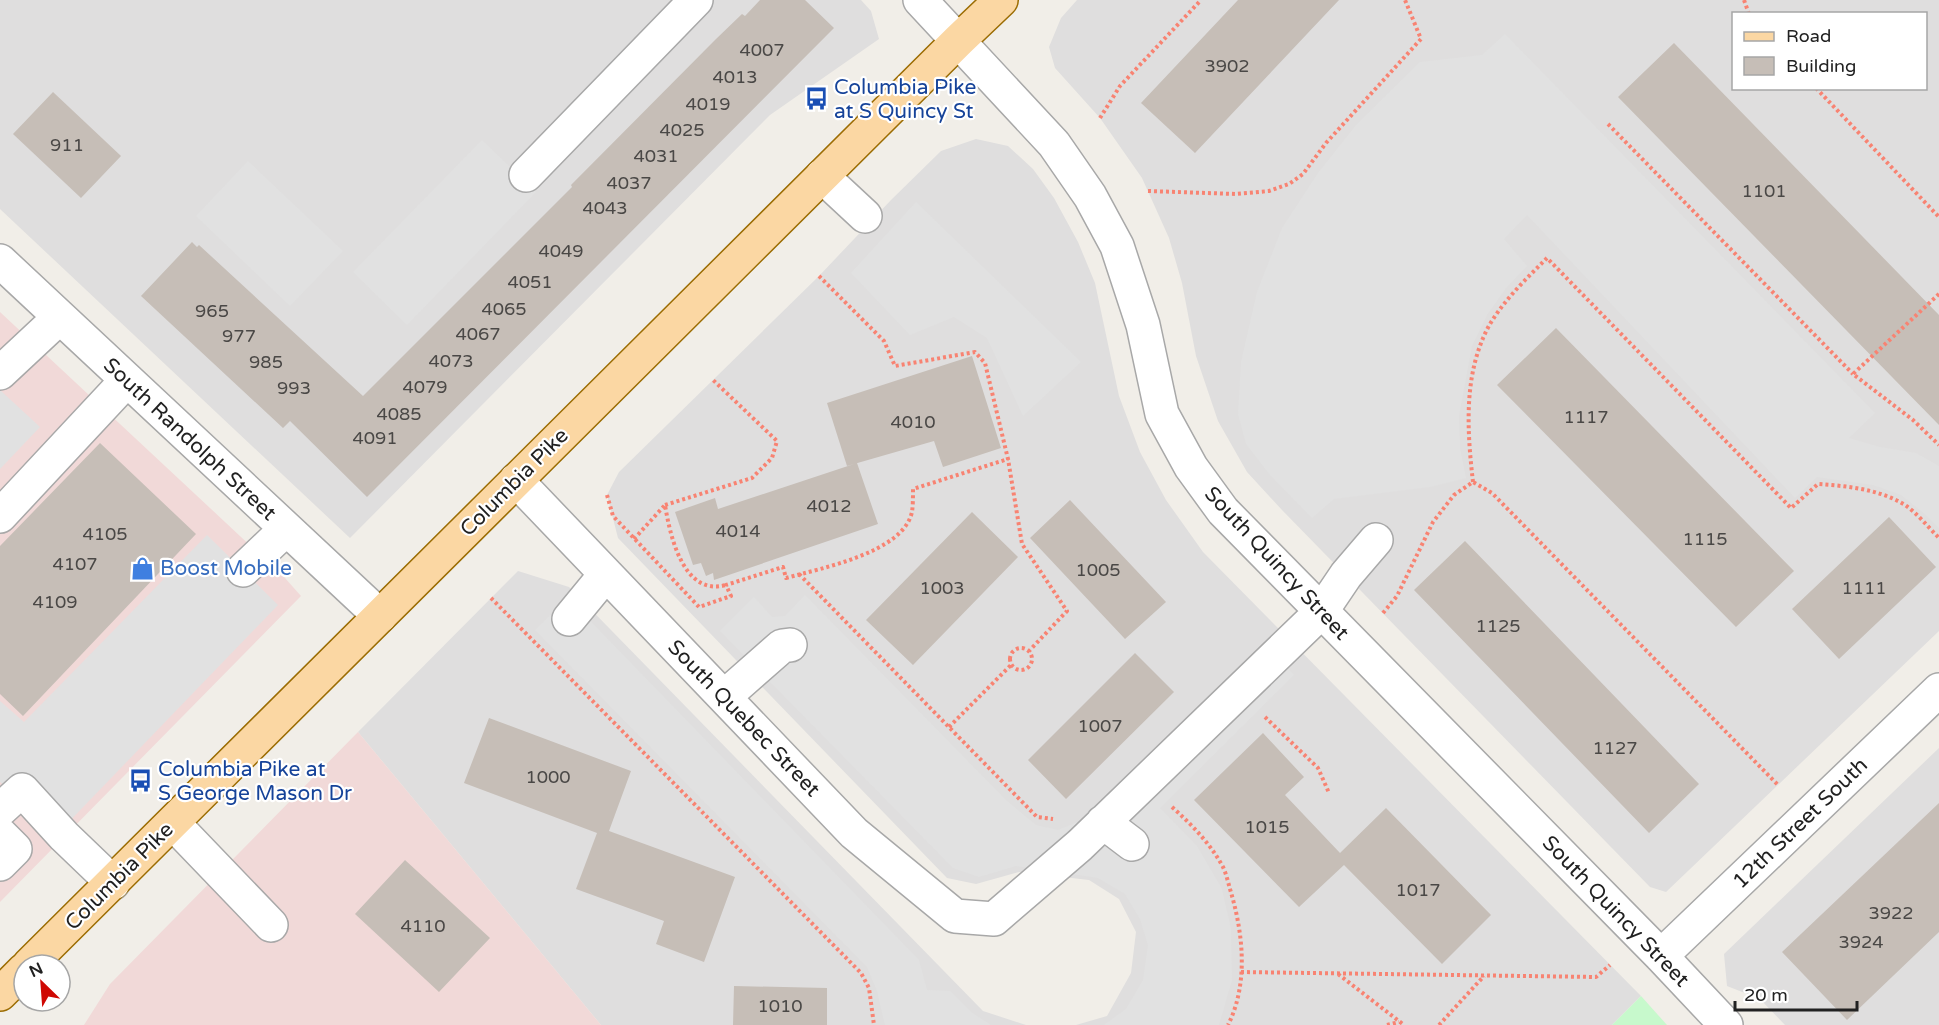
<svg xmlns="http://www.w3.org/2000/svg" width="1939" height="1025" viewBox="0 0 1939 1025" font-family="'Varela Round',sans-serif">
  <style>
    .residential { fill: #dfdede; fill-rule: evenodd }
    .commercial { fill: #f1d9d8 }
    .park { fill: #c7f9cc }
    .parking { fill: #e1e1e1 }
    .building { fill: #c6beb7 }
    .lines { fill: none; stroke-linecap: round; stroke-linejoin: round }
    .minor-casing { stroke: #a8a8a8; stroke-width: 36 }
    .major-casing { stroke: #9b6c02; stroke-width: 36 }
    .path { stroke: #f88372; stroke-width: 4; stroke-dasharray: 3 3; stroke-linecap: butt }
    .minor { stroke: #fff; stroke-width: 33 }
    .major { stroke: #fbd7a3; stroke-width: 33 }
    .labels { text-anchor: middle; stroke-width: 4.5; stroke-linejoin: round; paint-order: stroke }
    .number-label { font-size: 18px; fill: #4a4846 }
    .transit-label { font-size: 21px; fill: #164399; stroke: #fff; text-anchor: start }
    .street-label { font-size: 21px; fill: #212121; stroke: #fff }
    .shop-label { font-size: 21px; fill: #366cbe; stroke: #fff; text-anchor: start }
  </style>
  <rect width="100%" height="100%" fill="#f1eee8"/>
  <path class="residential" d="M0,0H861L871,11L879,39L770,115L350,538L0,209Z
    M1077,0H1939V631L1666,892L1650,887L1282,510L1247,472L1218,421L1196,356L1182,283L1169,238L1142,178L1100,118L1055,68L1049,47L1061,18ZM1734,14H1926V88H1734Z
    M976,139L1008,146L1033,169L1054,198L1078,242L1095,283L1119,396L1140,452L1166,500L1203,552L1641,996L1612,1025H1076L1107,1016L1131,973L1136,932L1119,899L1089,880L1019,872L976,884L947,878L618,538L607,495L619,472L819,276L891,200L941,151Z
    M518,571L569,587L983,1011L1026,1025H601L358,732Z
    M1939,748V1025H1785L1760,999L1727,986L1724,954Z"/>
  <path class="commercial" d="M0,312L285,578L301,596L0,902Z
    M358,732L601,1025H84L110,984Z"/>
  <path class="park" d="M1641,996L1667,1025H1612Z"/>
  <path class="parking" d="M1505,34L1875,413L1849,438L1880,447L1916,453L1939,466V528L1925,514L1901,495L1873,485L1817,477L1795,498L1527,215L1504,239L1527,266L1506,288L1487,315L1472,346L1459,416L1460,448L1466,478L1430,487L1334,499L1312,518L1270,475L1246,444L1238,414L1241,362L1257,292L1282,228L1318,173L1356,125L1420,62L1482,55Z
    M482,140L536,192L407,325L353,272Z
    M248,161L343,251L290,306L196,216Z
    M916,202L1081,362L1023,416L987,338L954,317L910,335L851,273Z
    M0,390L40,427L0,469Z
    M207,535L278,605L60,831L0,782V701L24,722Z
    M805,595L1007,801L1036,825L1058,830L1087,818L1264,645L1294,675L1160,808L1197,846L1222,889L1231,929L1232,980L1219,1025H1104L1126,1009L1143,980L1148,945L1140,919L1125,894L1098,878L1016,866L979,877L953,868L720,631L754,597L772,617L785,616Z
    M568,598L919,960L927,990L950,991L971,1012L991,1025H885L877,991L867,967L535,630Z"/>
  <path class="building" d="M760,0H805L834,28L367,497L290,421L283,428L141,296L192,242L197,247L199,245L363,396L572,187L571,185L716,39L742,14L745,16Z
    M1238,0H1339L1195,153L1141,103Z
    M1674,43L1939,315V425L1618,97Z
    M53,92L121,156L81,198L13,134Z
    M1556,328L1794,571L1736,627L1497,385Z
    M972,356L1001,448L943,467L934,441L847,466L827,403Z
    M100,443L196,534L23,716L0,694V546Z
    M857,463L878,524L714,580L713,573L706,576L701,563L693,565L675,512L715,498L718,509Z
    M1070,500L1166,602L1125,639L1030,538Z
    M972,512L1018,557L913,665L866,620Z
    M1889,517L1936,567L1839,659L1792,609Z
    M1465,541L1699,784L1649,833L1414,590Z
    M1135,653L1174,692L1066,799L1028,760Z
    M489,718L631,771L609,831L735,877L704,962L656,944L664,921L576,889L597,833L464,783Z
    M1263,733L1304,777L1285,795L1340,853L1386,808L1491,915L1442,964L1344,865L1299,907L1194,800Z
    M1939,803V932L1847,1020L1782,952Z
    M405,860L490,938L439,992L355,914Z
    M734,986L827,988V1025H733Z"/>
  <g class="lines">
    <defs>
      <path id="minor" d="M920,0L1054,144L1090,196L1117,246L1143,325L1162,414L1191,467L1223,511L1661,956L1726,1025
        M526,175L696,0
        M822,176L865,216
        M0,261L380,616
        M0,373L60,317
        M516,480L854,833L955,916L994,919L1080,845L1321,612L1346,575L1376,540
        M0,516L127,380
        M243,570L286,529
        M569,619L606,574
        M724,697L782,646L790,645
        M0,810L22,790L64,836L113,883
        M1103,822L1132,844
        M173,823L271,925
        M0,834L15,849L0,864
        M1661,956L1939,690"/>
      <path id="major" d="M29,965L959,40L1001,0
        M0,994L24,970"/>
    </defs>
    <use href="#minor" class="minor-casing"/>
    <use href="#major" class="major-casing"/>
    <path class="path" d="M1744,0L1749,14
      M1816,88L1939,217
      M1100,118L1120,86L1201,0
      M1608,124L1853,374
      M1148,191L1236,194L1269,191L1289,184L1303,174L1326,143L1421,39L1405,0
      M819,276L884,341L895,366L975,352L985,363L1008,459L1022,544L1067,611L1029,651
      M1939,294L1853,374L1913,420L1939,445
      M1473,482C1467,430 1463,372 1490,324C1505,299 1527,278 1547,258L1791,508L1818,484C1847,486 1879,489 1905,505C1917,513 1928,527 1939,538
      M607,495L613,516L699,607L731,596L726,585L783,567L786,578C821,568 903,553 912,512C913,505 913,497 913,489L1008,459
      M665,505L752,478L772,458L777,441L713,380
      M634,539L665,505C670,535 683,597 726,585
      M799,574L1037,817L1053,819
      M491,598L861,973L869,988L874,1025
      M1383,613L1397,596L1433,522L1454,495L1473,482L1492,493L1778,785
      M1010 659a11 11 0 1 1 22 0a11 11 0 1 1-22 0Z
      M1265,717L1318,768L1329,793
      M949,727L1011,665
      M1172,807C1192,825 1210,843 1223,867C1226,873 1228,882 1230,889C1243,932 1249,983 1228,1025
      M1241,972L1596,977L1610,965
      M1338,974L1404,1025
      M1387,1025L1399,1022
      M1439,1025L1484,976"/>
    <use href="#minor" class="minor"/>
    <use href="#major" class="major"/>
  </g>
  <defs>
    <symbol id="bus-bare" viewBox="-9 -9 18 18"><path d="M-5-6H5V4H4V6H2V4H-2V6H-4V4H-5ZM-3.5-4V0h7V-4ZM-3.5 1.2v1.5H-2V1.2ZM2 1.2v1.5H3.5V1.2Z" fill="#1a4fb4" stroke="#fff" stroke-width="2.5" paint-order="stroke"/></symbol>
    <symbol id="shop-bare" viewBox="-9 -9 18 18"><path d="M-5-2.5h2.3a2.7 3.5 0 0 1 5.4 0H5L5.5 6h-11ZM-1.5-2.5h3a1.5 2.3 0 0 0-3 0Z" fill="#3f7fe0" stroke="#fff" stroke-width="2.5" paint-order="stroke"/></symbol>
  </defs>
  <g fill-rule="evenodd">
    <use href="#bus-bare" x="800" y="82" width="33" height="33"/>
    <use href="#shop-bare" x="126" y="552" width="33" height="33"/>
    <use href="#bus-bare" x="124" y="764" width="33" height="33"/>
  </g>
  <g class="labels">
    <g class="number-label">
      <text x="762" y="56">4007</text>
      <text x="1227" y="72">3902</text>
      <text x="735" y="83">4013</text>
      <text x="708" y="110">4019</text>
      <text x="682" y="136">4025</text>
      <text x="67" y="151">911</text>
      <text x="656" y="162">4031</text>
      <text x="629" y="189">4037</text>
      <text x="1764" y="197">1101</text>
      <text x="605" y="214">4043</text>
      <text x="561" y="257">4049</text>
      <text x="530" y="288">4051</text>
      <text x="504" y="315">4065</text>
      <text x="212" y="317">965</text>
      <text x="478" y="340">4067</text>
      <text x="239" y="342">977</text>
      <text x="451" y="367">4073</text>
      <text x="266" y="368">985</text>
      <text x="425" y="393">4079</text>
      <text x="294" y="394">993</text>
      <text x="399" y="420">4085</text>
      <text x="1586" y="423">1117</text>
      <text x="913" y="428">4010</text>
      <text x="375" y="444">4091</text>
      <text x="829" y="512">4012</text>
      <text x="738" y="537">4014</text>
      <text x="105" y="540">4105</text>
      <text x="1705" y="545">1115</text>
      <text x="75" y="570">4107</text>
      <text x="1098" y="576">1005</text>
      <text x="942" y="594">1003</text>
      <text x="1864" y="594">1111</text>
      <text x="55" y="608">4109</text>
      <text x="1498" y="632">1125</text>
      <text x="1100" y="732">1007</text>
      <text x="1615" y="754">1127</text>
      <text x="548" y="783">1000</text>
      <text x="1267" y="833">1015</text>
      <text x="1418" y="896">1017</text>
      <text x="1891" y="919">3922</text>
      <text x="423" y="932">4110</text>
      <text x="1861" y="948">3924</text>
      <text x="780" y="1012">1010</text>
    </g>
    <g class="transit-label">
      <text x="834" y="94">Columbia Pike<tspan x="834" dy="24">at S Quincy St</tspan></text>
      <text x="158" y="776">Columbia Pike at<tspan x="158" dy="24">S George Mason Dr</tspan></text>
    </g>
    <g class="street-label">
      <text transform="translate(190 439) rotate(43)" y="7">South Randolph Street</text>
      <text transform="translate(514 482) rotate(-45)" y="7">Columbia Pike</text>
      <text transform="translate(1277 563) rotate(47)" y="7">South Quincy Street</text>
      <text transform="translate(744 718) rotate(46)" y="7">South Quebec Street</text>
      <text transform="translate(1800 823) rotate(-44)" y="7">12th Street South</text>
      <text transform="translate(119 876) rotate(-45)" y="7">Columbia Pike</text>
      <text transform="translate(1616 911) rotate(46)" y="7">South Quincy Street</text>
    </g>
    <g class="shop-label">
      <text x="160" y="575">Boost Mobile</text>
    </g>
  </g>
  <rect x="1732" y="12" width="195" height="78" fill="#ffffff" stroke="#a6a6a6" stroke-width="1.5"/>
  <rect x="1744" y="32" width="30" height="9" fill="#fbd7a3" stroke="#a6a6a6" stroke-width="1.5"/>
  <text x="1786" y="42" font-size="18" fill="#212121">Road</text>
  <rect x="1744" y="57" width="30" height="18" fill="#c6beb7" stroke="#a6a6a6" stroke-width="1.5"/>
  <text x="1786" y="72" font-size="18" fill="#212121">Building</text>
  <g transform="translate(42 983) rotate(335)"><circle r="28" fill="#ffffff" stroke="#a6a6a6" stroke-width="1.5"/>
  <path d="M0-4.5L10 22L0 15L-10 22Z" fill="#cf0803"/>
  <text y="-9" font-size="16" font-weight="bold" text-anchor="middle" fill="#212121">N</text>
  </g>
  <path d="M1735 1001v9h122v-9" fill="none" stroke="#212121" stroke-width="3"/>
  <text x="1744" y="1001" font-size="18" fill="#212121" stroke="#ffffff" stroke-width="4.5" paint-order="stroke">20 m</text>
</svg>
